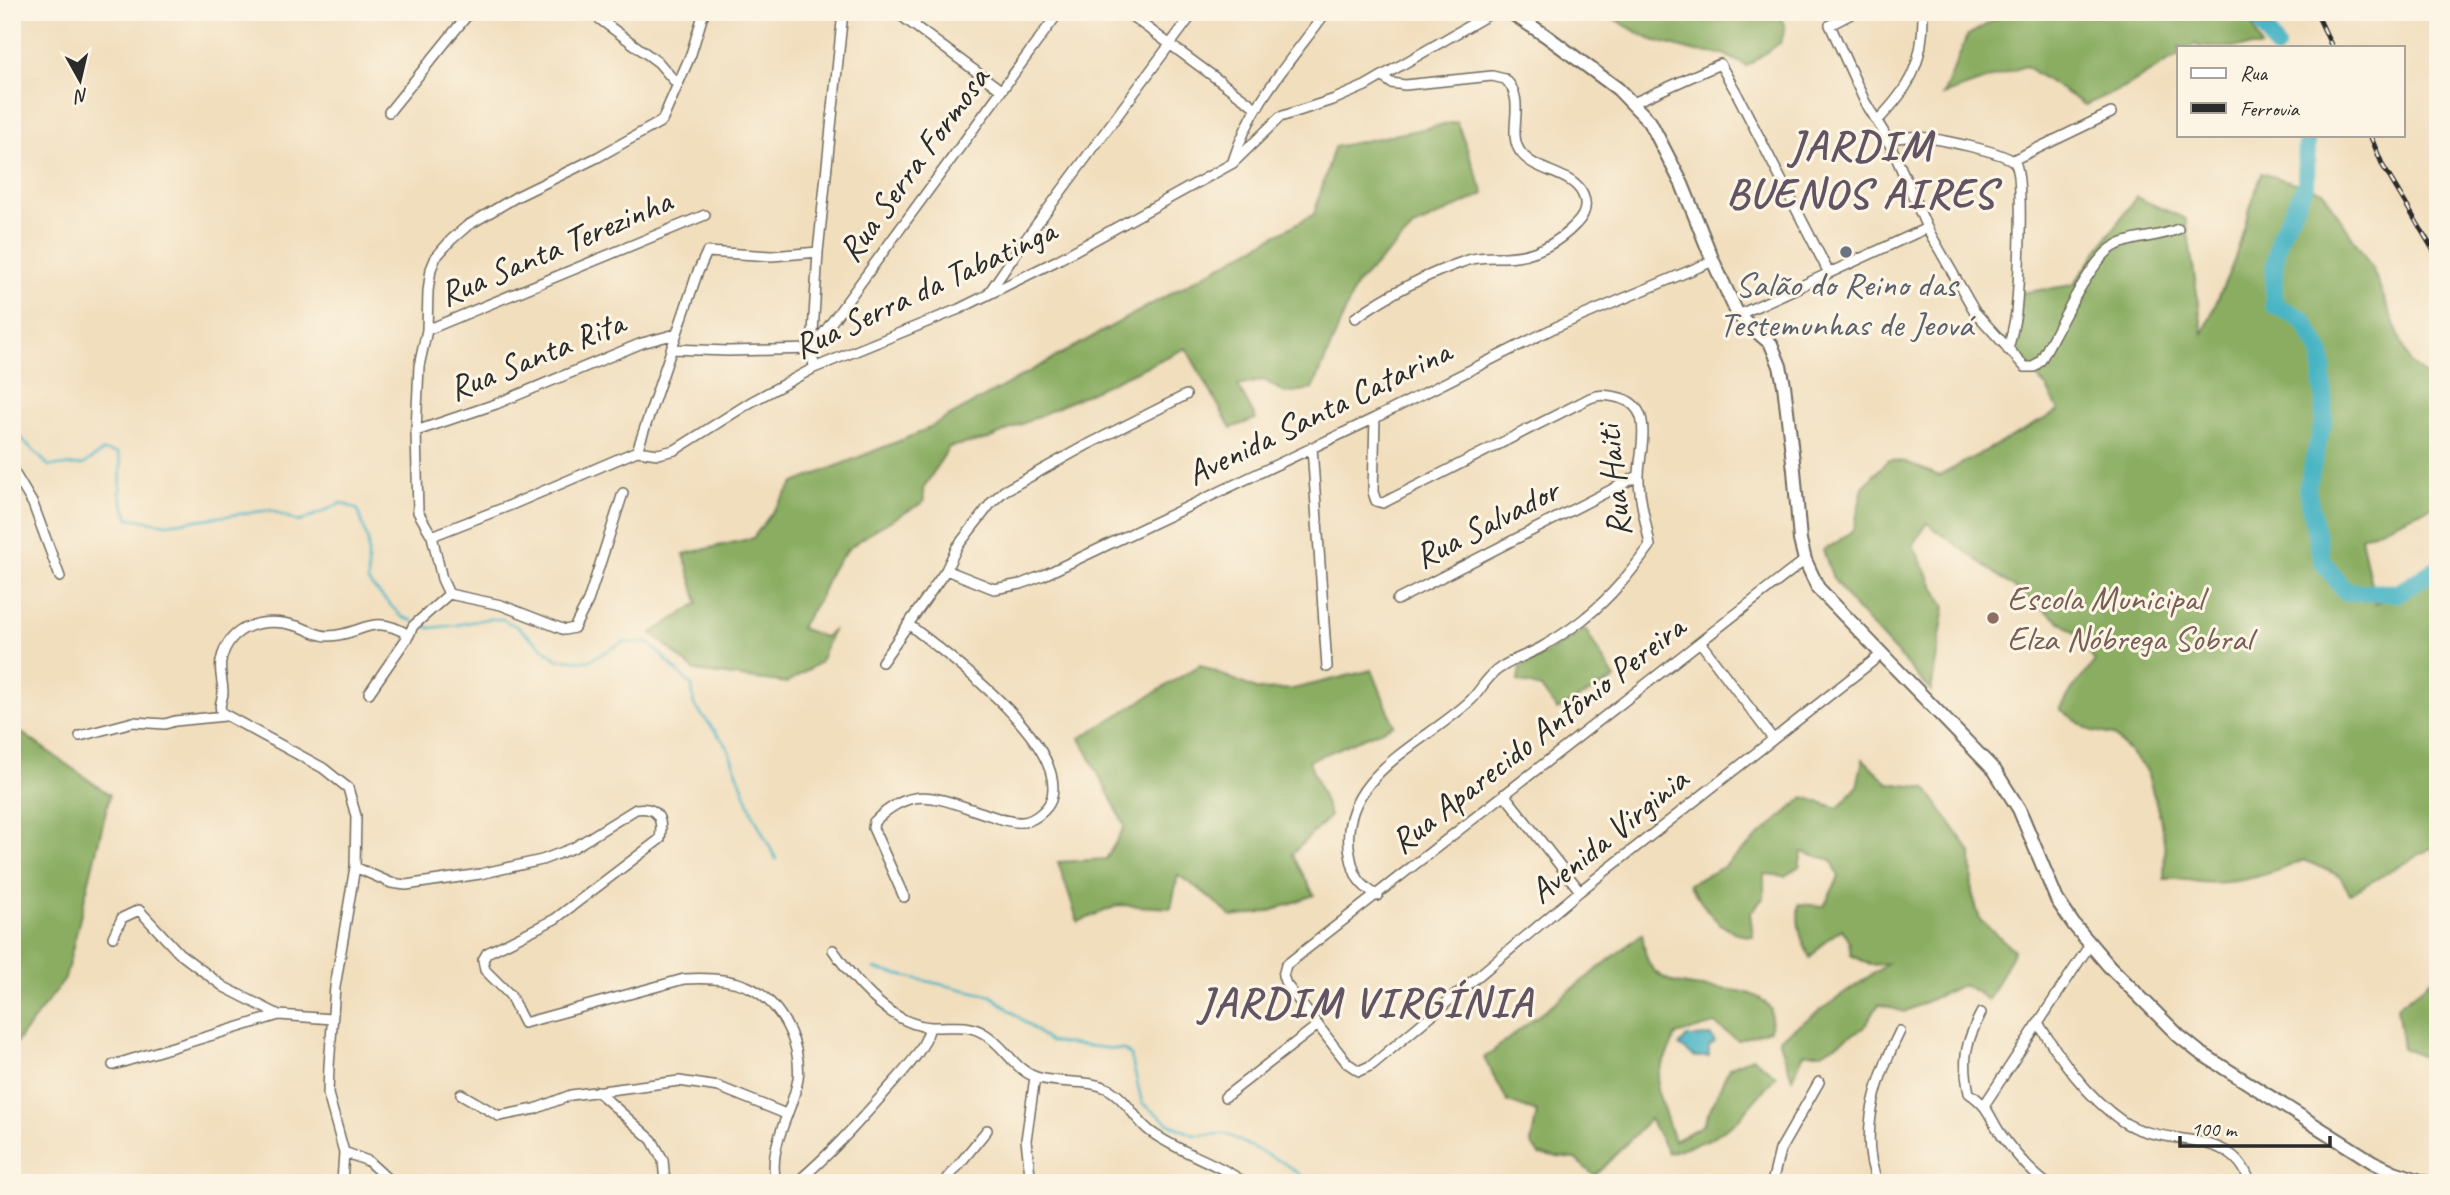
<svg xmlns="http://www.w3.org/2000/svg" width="2450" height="1195" viewBox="0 0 2450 1195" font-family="Caveat,sans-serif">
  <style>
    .forest { fill: #8aad62; stroke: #5a6c46; stroke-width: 2 }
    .water { fill: #47b4c4; stroke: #397078; stroke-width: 2 }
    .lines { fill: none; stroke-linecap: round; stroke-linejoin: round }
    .stream { stroke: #47b4c4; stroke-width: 2.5 }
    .river { stroke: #47b4c4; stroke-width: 18 }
    .street-casing { stroke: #706a5e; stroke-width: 12 }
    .secondary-casing { stroke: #706a5e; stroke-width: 16 }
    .street { stroke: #fff; stroke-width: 9 }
    .secondary { stroke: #fff; stroke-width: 12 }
    .rail-casing { stroke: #2b2b2b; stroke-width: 5 }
    .rail { stroke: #fcf5e5; stroke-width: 2.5; stroke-dasharray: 8; stroke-linecap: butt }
    .worship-dot { fill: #6b7280; stroke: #fcf5e5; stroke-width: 2.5 }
    .education-dot { fill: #8d6e63; stroke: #fcf5e5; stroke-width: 2.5 }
    .labels { text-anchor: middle; stroke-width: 6; stroke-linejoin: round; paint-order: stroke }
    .street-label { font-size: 35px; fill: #2b2b2b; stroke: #fcf5e5 }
    .worship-label { font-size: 35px; fill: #5b616d; stroke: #fcf5e5 }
    .education-label { font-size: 35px; fill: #785e54; stroke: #fcf5e5; text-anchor: start }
    .district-label { font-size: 42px; font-weight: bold; letter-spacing: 2px; fill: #635464; stroke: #fcf5e5 }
  </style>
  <rect width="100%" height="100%" fill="#fcf5e5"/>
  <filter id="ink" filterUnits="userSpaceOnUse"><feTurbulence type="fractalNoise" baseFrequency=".0143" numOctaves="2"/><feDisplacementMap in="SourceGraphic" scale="14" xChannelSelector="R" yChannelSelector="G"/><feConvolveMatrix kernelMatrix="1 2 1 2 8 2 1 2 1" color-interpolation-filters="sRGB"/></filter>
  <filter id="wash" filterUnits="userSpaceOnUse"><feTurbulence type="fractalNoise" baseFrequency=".00686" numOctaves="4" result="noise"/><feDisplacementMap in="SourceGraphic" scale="28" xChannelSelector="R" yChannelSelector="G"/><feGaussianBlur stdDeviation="1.57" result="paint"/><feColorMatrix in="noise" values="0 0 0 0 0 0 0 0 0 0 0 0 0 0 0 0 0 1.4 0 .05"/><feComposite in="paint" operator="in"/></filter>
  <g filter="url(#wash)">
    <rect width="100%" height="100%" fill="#f1debd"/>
    <path class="forest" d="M1602,12H1779L1785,28L1781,42L1747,66L1723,54L1696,52L1649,39Z
      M2008,12H2248L2261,47H2200L2196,44L2191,47H2179V55L2126,87L2085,105L2025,66L1943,95L1967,36Z
      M1457,122L1484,194L1414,227L1356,285L1313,389L1285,393L1264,380L1238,386L1256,419L1231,428L1186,348L989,439L949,447L923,489L924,502L876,529L848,549L831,570L819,599L800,628L824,637L832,631L820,662L787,683L695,671L652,633L698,603L684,554L753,538L794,483L919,433L1314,214L1334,147Z
      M2261,173L2323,191L2372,268L2410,363L2438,386V504L2361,537L2375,604L2438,577V844L2350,894L2340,876L2304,860C2273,873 2237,886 2202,882C2187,881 2179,878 2164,879L2165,849L2160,817L2146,769L2113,735L2089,730L2060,709L2073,688L2095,662L2078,635L1927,523L1913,546L1945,607L1931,691L1851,603L1833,578L1823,550L1836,543L1854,529L1863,487L1888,460L1906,462L1939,476L2059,411L2047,388L2010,346L2021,293L2073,285L2136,197L2186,219L2203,334L2234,261Z
      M1585,629L1615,679L1557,710L1541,688L1518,681L1520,667L1553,650Z
      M1200,665L1258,690L1293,689L1372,670L1394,725L1309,761L1330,816L1292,854L1314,895L1268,912L1232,917L1207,895L1178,875L1171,908L1119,905L1078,922L1058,862L1106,859L1125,826L1080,738Z
      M12,726L110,795L65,979L12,1048Z
      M1863,759L1888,783L1926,788L1971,853L1972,892L1980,920L2014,950L1988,1000L1964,984L1904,1012L1879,1004L1863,1028L1822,1053H1804L1792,1078L1779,1039L1887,964L1870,965L1851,955L1849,941L1842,929L1825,941L1810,958C1801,939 1796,926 1799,904L1824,906L1839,877L1832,860L1802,852L1799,867L1785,876L1764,874V897L1750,913L1753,936C1721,936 1705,908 1689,884L1722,868L1804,797L1838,808L1857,787Z
      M1642,934C1644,943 1644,953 1648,961C1664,998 1728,980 1759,998C1763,1000 1768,1006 1771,1009L1770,1030L1738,1040L1714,1024L1676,1035L1659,1072L1657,1089L1674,1141L1703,1125L1729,1068L1752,1057L1776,1076L1737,1121L1710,1139L1668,1153L1650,1119L1595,1176L1575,1159L1539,1155L1531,1143L1537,1112L1508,1102L1484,1058Z
      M2438,975V1064L2403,1048L2397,1007Z"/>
    <path class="water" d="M1711,1036L1715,1042L1709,1047V1057H1695L1679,1046L1687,1037Z"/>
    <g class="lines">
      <path class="stream" d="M12,437L19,436L49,466L83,465L103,451L118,453L121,462L120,495L129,518L167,524L270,510L299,522L342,503L358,510L368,542V582L402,617L413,621
        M419,624L430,628L456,625L487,619H502L518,627L557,659L588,661L624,642L649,643L692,686L694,705L727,746L753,814L776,859
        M874,969L992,996L1050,1042L1124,1050L1131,1056L1142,1103L1170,1124L1194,1135L1226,1134L1282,1162L1312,1183"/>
      <path class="river" d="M2256,12L2276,47
        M2307,135L2306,184L2279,238L2274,270V305L2303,319L2322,355L2324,419L2307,489L2322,561L2346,592L2398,593L2438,568"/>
    </g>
  </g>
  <g filter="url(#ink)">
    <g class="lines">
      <defs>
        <path id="street" d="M590,12L659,63L677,84
          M896,12L1001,90
          M1126,12L1255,107
          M1855,12L1830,25L1865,102L1883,131L1896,157L1927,228L1975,312L2025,367H2034L2041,360C2055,335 2091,258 2115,246C2134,236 2158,238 2178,229
          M914,24L922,12
          M1633,103L1720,64L1736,92L1829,273
          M389,112L470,12
          M1877,121C1911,87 1924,61 1923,12
          M1885,140C1896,138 1907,136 1918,137C1934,138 2007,152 2015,163C2025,175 2018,292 2016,313C2014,325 2011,338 2008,350
          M2013,160L2111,113
          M1233,161C1252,101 1290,62 1326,12
          M988,294L1025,240L1194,12
          M1738,315L1927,228
          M1355,318C1390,293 1427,274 1468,260C1481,256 1493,257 1505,257C1534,256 1556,245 1576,224C1584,216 1588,206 1583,195C1573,172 1538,173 1522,154C1504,133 1529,102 1505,79L1492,76L1405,85L1391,83L1382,76
          M427,330L705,215
          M671,349L728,351L812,349L1059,12
          M814,368L812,349L818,252L843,12
          M1375,418L1373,492L1376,501L1383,503L1590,398C1600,394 1606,395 1616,397C1657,405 1639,449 1639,476C1638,497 1647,525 1650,546C1631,572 1612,596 1586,617C1573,628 1557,638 1542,647C1528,655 1513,659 1500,668C1487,676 1481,690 1471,700C1425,744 1336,776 1350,854C1354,876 1358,884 1378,896
          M416,431L496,404L642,343L676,334
          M1312,447L1327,667
          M637,451L658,454L675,450L751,402L814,368L959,309L1056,261L1233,163L1280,117L1335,99L1365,86L1493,12
          M637,451L697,274L707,252L772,256L818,252
          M12,469L33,504L60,577
          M432,536L511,505L637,451
          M1805,560L1286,965L1283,976L1286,984L1347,1063L1359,1071L1372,1065L1580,891L1882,654
          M946,570L994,589L1021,584L1044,575L1375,418L1556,327L1713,261
          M449,594L442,579L432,536L418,512L416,431L419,366L427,330L428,291L431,269L436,257L451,240L467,226L516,197L598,157L662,121L691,54L704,12
          M449,594L501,605L565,630L574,628L588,601L623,493
          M1397,600L1638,476
          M1700,642L1773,739
          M882,662L946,570L957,547L992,502L1004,491L1085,446L1186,395
          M369,693L409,635L413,626L449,594
          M80,736L133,722L165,724L175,721L225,716
          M1504,794L1580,891
          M355,867L391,883L406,885L480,874L542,860L573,848L636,809C659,806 663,820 660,839L555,919L487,953L483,960L485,970L510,995L524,1023L684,979C733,976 768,984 790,1032C797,1048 800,1062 798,1079C792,1115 767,1145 776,1183
          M904,897L873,828L874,822C914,782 939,799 986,814C998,818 1010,823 1023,822C1034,821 1047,810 1051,800C1070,744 947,654 908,624
          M113,937L122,918L139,910L179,953L224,987L279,1015
          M833,950C854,980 891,1025 931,1027C950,1028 966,1023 983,1033C1004,1044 1014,1070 1036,1077C1059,1085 1088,1078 1110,1090C1127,1100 1135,1120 1151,1132C1180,1153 1217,1162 1245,1183
          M1981,1013C1965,1044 1962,1059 1969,1093C1989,1107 1988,1114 2000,1133C2012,1150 2029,1170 2046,1183
          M2038,1023C2060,1058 2087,1097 2122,1121C2163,1149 2234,1126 2250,1183
          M113,1065L279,1015L332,1019
          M597,1091L652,1140L663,1160L665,1183
          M461,1094L499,1116L535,1109L571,1095L679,1081L719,1087L786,1114
          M1225,1097L1318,1025
          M1985,1104L2091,943
          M344,1152L368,1161L392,1183
          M342,1183L344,1152L328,1094L329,1066L335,987L355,867L356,816L348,788L323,768L222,713C218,705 222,702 223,693C223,682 219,672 221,661C229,624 264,617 297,626C308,629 317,636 328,636C364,635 370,612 409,635
          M796,1183C833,1152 863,1117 895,1081C910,1064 924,1049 930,1027
          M944,1183L987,1130
          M1031,1183L1026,1140L1035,1077
          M1772,1183L1780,1150L1819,1082
          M1878,1183C1857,1135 1878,1075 1900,1031"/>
        <path id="secondary" d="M1510,12L1545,35L1618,89L1650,122L1682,184L1713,261L1738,315L1771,344L1780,366L1784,385L1794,470L1800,540L1805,560L1818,588L1995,771L2019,809L2057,900L2074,925L2109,966L2179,1036L2199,1052L2373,1162L2394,1172L2427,1183"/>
      </defs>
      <use href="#street" class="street-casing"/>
      <use href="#secondary" class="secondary-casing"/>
      <use href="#street" class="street"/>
      <use href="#secondary" class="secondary"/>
      <defs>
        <path id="rail" d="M2316,12L2332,47
          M2370,135L2383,166L2438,258"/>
      </defs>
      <use href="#rail" class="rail-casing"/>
      <use href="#rail" class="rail"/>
    </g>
  </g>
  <circle class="worship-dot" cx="1846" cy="252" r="7"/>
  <circle class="education-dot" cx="1993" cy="618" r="7"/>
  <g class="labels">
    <g class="street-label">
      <text transform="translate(913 164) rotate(-54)" y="12">Rua Serra Formosa</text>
      <text transform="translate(555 247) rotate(-23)" y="12">Rua Santa Terezinha</text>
      <text transform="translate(924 288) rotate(-25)" y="12">Rua Serra da Tabatinga</text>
      <text transform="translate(536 355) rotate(-22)" y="12">Rua Santa Rita</text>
      <text transform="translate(1318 412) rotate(-26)" y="12">Avenida Santa Catarina</text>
      <text transform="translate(1613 481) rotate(-96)" y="12">Rua Haiti</text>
      <text transform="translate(1486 523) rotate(-27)" y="12">Rua Salvador</text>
      <text transform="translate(1537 734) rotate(-38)" y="12">Rua Aparecido Antônio Pereira</text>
      <text transform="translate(1608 835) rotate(-39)" y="12">Avenida Virginia</text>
    </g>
    <g class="worship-label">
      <text x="1846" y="296">Salão do Reino das<tspan x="1846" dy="40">Testemunhas de Jeová</tspan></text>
    </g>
    <g class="education-label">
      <text x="2007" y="610">Escola Municipal<tspan x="2007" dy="40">Elza Nóbrega Sobral</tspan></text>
    </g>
    <g class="district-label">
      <text x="1861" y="159">JARDIM<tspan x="1861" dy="48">BUENOS AIRES</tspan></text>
      <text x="1366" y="1016">JARDIM VIRGÍNIA</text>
    </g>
  </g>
  <rect width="2450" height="1195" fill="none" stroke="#fcf5e5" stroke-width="42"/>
  <rect x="2177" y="46" width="228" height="91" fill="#fcf5e5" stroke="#a8a49b" stroke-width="2"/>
  <rect x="2191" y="68" width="35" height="10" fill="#ffffff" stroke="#a8a49b" stroke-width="2"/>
  <text x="2240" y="80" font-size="21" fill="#2b2b2b">Rua</text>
  <rect x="2191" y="103" width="35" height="10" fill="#2b2b2b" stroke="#a8a49b" stroke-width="2"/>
  <text x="2240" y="116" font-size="21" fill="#2b2b2b">Ferrovia</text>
  <g transform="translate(80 80) rotate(172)" stroke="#fcf5e5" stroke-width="5" paint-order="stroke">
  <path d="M0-5L12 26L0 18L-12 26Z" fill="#2b2b2b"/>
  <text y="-10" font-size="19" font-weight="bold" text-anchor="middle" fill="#2b2b2b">N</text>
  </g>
  <path d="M2180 1136v10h150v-10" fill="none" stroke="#2b2b2b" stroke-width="3.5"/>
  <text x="2191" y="1136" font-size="21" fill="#2b2b2b" stroke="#fcf5e5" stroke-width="5" paint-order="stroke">100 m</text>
</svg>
